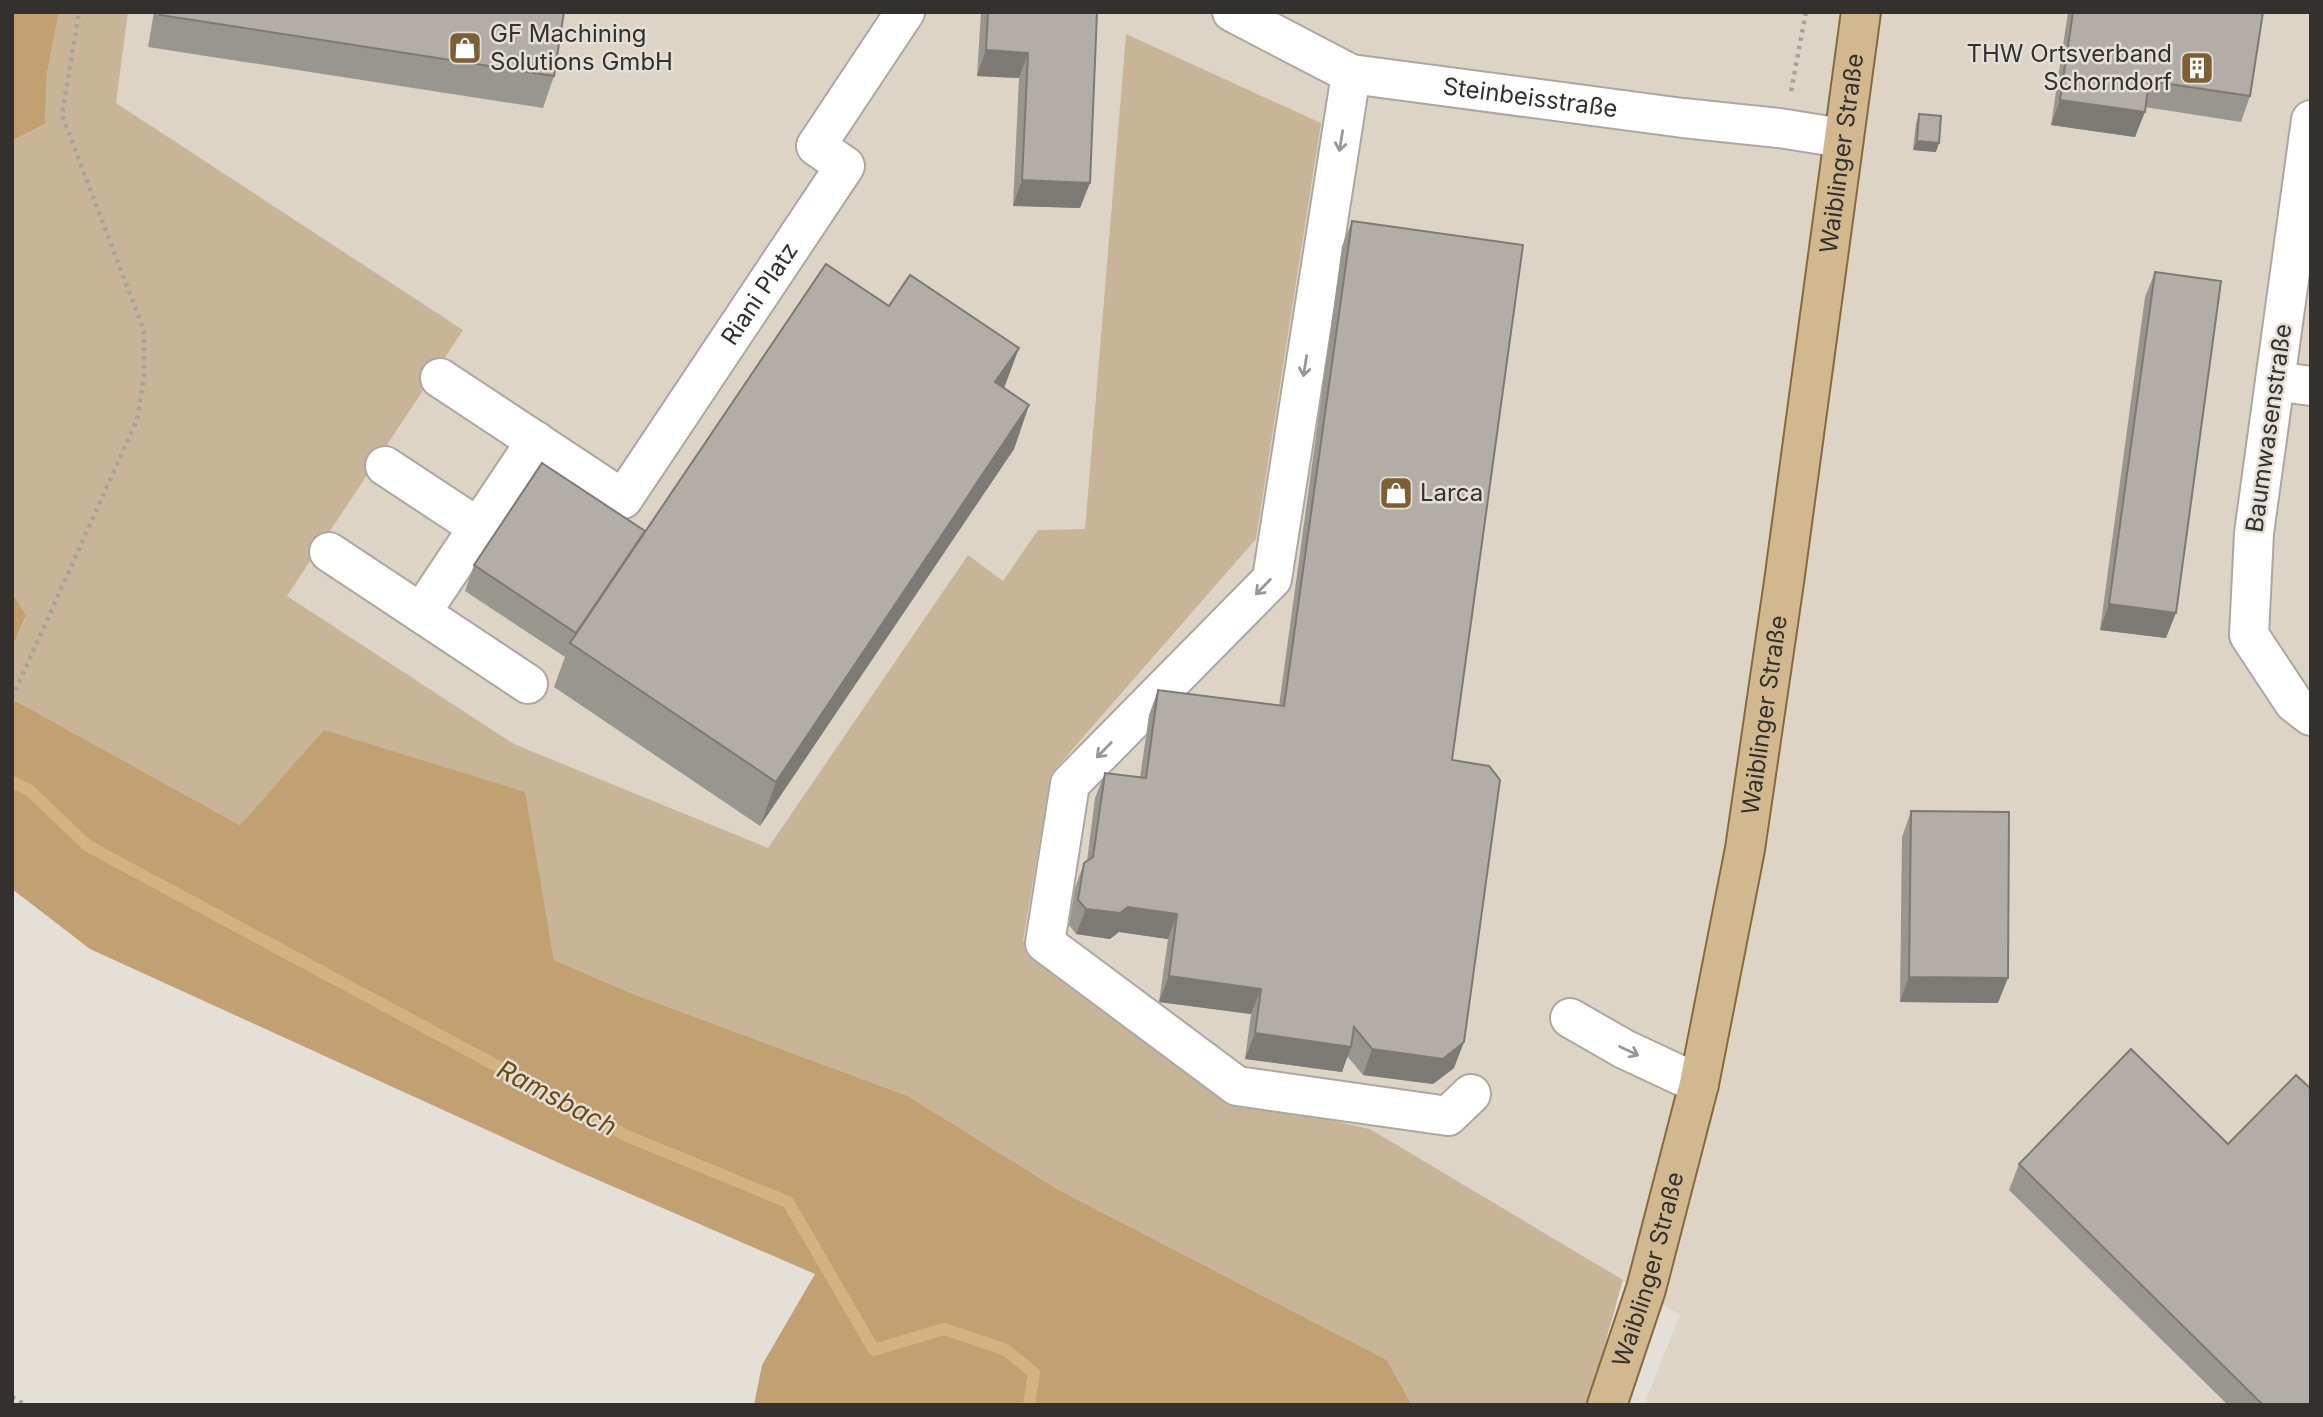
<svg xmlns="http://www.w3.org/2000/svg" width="2323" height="1417" viewBox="0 0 2323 1417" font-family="Inter,sans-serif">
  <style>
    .built { fill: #ded4c6 }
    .green { fill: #c8b497 }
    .forest { fill: #c1a171 }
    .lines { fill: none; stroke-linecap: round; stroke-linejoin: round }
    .stream { stroke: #d4b383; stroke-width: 12 }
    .minor-casing { stroke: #aca7a0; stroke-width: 42 }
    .major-casing { stroke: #866a3d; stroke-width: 42 }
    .path { stroke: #a6a29b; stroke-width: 4.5; stroke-dasharray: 3.5 5; stroke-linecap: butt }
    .minor { stroke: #fff; stroke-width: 38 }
    .major { stroke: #d1b88f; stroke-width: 38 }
    .wall { fill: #99958f }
    .shaded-wall { fill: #7d7974 }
    .building { fill: #b2ada6; stroke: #7d7974; stroke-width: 2 }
    .oneway { stroke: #999896 }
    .labels { text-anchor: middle; stroke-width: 5; stroke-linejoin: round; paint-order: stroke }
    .poi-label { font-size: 24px; fill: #33312e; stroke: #e4dfd7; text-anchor: start }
    .street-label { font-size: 24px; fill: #33312e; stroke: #e4dfd7 }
    .water-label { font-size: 26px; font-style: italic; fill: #6b4b11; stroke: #e4dfd7 }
  </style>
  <rect width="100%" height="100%" fill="#e4dfd7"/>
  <path class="built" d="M128,12H2311V1405H1644L1680,1315L1370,1129L1241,1100L1023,941L1051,774L1256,539L1321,123L1126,35L1085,529L1038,530L1003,581L968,555L768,848L514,744L286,596L462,330L116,103Z"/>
  <path class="green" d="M59,12H128L116,103L463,330L287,596L514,744L768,848L968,555L1003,581L1038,530L1085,529L1126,34L1321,123L1256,539L1051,774L1023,941L1241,1100L1370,1129L1623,1280L1588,1405H1412L1387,1360L1059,1190L908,1096L633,994L554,960L524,792L324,731L240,825L12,699V648L26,617L12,592V141L45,124L47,74Z"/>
  <path class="forest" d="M12,12H59L47,74L45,124L12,141Z
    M12,592L26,616L12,648Z
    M12,699L240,825L324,730L525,792L554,960L633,994L908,1096L1059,1190L1387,1360L1412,1405H754L762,1365L815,1274L568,1167L90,949L12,889Z"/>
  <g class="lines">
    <path class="stream" d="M12,782L29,790L88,846L627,1136L788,1202L874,1350L944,1329L1006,1350L1034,1373L1029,1405"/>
    <defs>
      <g id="minor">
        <path id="s1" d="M1232,12L1351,74L1683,118L1779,128L1842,138"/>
        <path d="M1351,74L1272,579L1070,784L1045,943L1237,1086L1448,1116L1471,1094"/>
        <path d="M2311,120L2254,533L2249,635L2294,703L2311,716"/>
        <path id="s2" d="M440,378L623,499L845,166L816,146L905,12"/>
        <path d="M2275,381L2311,386"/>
        <path d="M385,466L479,528"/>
        <path d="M329,552L528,684"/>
        <path d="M421,613L536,441"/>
        <path d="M1570,1018L1624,1049L1699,1084"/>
      </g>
      <g id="major">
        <path id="s3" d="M1607,1405L1646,1289L1699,1084L1745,849L1784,582L1861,12"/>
      </g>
    </defs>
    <use href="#minor" class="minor-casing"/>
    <use href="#major" class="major-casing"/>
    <path class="path" d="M1791,91L1806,12
      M12,698L137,420L144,376V331L62,115L79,12
      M12,1397L25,1405"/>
    <use href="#minor" class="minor"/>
    <use href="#major" class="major"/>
  </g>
  <path class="wall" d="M154,12H564L554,76L543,108L148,47Z
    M981,12H1097L1080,208L1013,206L1019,78L977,76Z
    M2068,12H2263L2250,96L2241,122L2145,107L2135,137L2051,125Z
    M1919,114L1936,152L1913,150L1916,123Z
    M1352,221L1452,760L1454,1068L1433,1084L1363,1075L1347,1056L1342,1072L1245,1059L1251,1014L1159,1002L1168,939L1119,932L1110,939L1076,934L1069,925L1075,888L1084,863L1087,861L1095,798L1105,773L1140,778L1149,715L1158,690L1279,706L1342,246Z
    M2155,272L2166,638L2100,630L2145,297Z
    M1004,388L1029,405L1014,449L760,826L554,687L565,657L465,591L474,565L645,531Z
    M1911,811L1998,1003L1900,1002L1902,837Z
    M2019,1164L2311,1405H2228L2009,1190Z"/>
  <path class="shaded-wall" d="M986,50L1028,53L1019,78L977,76Z
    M2060,100L2145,112L2135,137L2051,125Z
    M1917,141L1939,143L1936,152L1913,150Z
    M1022,180L1090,183L1080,208L1013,206Z
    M1019,348L1003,391L995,382Z
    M1029,405L1014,449L760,826L776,782Z
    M2109,604L2176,613L2166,638L2100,630Z
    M1128,907L1177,914L1168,939L1119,932L1110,939L1076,934L1086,909Z
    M1169,976L1261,989L1251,1014L1159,1002Z
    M1909,977L2008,978L1998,1003L1900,1002Z
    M1255,1033L1351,1047L1342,1072L1245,1059Z
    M1464,1042L1454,1068L1433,1084L1363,1075L1372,1049Z"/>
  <path class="building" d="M161,12H564L554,76L160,15Z
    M988,12H1097L1090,183L1022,180L1028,53L986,50Z
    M2073,12H2263L2250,96L2149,81L2145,112L2060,100Z
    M1919,114L1941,116L1939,143L1917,141Z
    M1352,221L1523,245L1452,760L1489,766L1500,780L1464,1042L1443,1059L1372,1049L1354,1027L1351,1047L1255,1033L1261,989L1169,976L1177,914L1128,907L1120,913L1086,909L1078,900L1084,863L1093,857L1105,773L1146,778L1158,690L1284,706Z
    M826,264L889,306L910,275L1019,348L995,382L1029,405L776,782L570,643Z
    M2155,272L2221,281L2176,613L2109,604Z
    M542,463L645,531L576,633L474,565Z
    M1911,811L2009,812L2008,978L1909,977Z
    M2131,1049L2228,1144L2296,1075L2311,1089V1405H2263L2019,1164Z"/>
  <defs><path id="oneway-shaft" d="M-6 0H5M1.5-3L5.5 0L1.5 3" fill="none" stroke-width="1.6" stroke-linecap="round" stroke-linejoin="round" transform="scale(1.75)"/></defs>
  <g class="oneway">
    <use href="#oneway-shaft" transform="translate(1341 141) rotate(99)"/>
    <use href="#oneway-shaft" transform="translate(1305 366) rotate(99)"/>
    <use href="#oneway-shaft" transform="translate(1263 587) rotate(134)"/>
    <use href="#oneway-shaft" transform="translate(1104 750) rotate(134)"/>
    <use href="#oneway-shaft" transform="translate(1629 1051) rotate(26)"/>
  </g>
  <defs>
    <symbol id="shop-square" viewBox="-11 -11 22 22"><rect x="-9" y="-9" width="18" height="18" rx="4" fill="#7c5f32" stroke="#e4dfd7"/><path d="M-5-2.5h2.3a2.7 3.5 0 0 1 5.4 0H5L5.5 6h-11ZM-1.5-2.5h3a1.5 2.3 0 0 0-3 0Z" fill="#fff"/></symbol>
    <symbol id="building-square" viewBox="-11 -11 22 22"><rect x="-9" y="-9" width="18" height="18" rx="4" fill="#7c5f32" stroke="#e4dfd7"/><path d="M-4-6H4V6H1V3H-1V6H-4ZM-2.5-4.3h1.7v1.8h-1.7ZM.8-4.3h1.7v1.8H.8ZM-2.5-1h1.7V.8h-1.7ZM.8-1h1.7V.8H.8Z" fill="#fff"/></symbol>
  </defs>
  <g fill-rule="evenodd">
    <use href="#shop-square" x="446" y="29" width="38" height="38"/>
    <use href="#building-square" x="2178" y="49" width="38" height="38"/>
    <use href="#shop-square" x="1377" y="474" width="38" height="38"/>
  </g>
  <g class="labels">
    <g class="poi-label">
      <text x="490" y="42">GF Machining<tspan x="490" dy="28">Solutions GmbH</tspan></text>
      <text x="2172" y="62" text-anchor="end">THW Ortsverband<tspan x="2172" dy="28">Schorndorf</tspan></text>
      <text x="1420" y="501">Larca</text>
    </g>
    <g class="street-label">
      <text dy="8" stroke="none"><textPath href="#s1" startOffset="315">Steinbeisstraße</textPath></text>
      <text dy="8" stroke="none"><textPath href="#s3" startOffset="1276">Waiblinger Straße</textPath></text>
      <text dy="8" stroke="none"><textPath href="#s2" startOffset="466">Riani Platz</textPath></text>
      <text transform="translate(2269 428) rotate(-82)" y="8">Baumwasenstraße</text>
      <text dy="8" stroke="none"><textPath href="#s3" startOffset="709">Waiblinger Straße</textPath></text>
      <text dy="8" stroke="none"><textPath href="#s3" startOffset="142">Waiblinger Straße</textPath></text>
    </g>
    <g class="water-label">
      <text transform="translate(557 1098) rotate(28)" y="9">Ramsbach</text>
    </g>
  </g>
  <rect width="2323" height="1417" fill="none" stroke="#33312e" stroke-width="28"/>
</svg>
